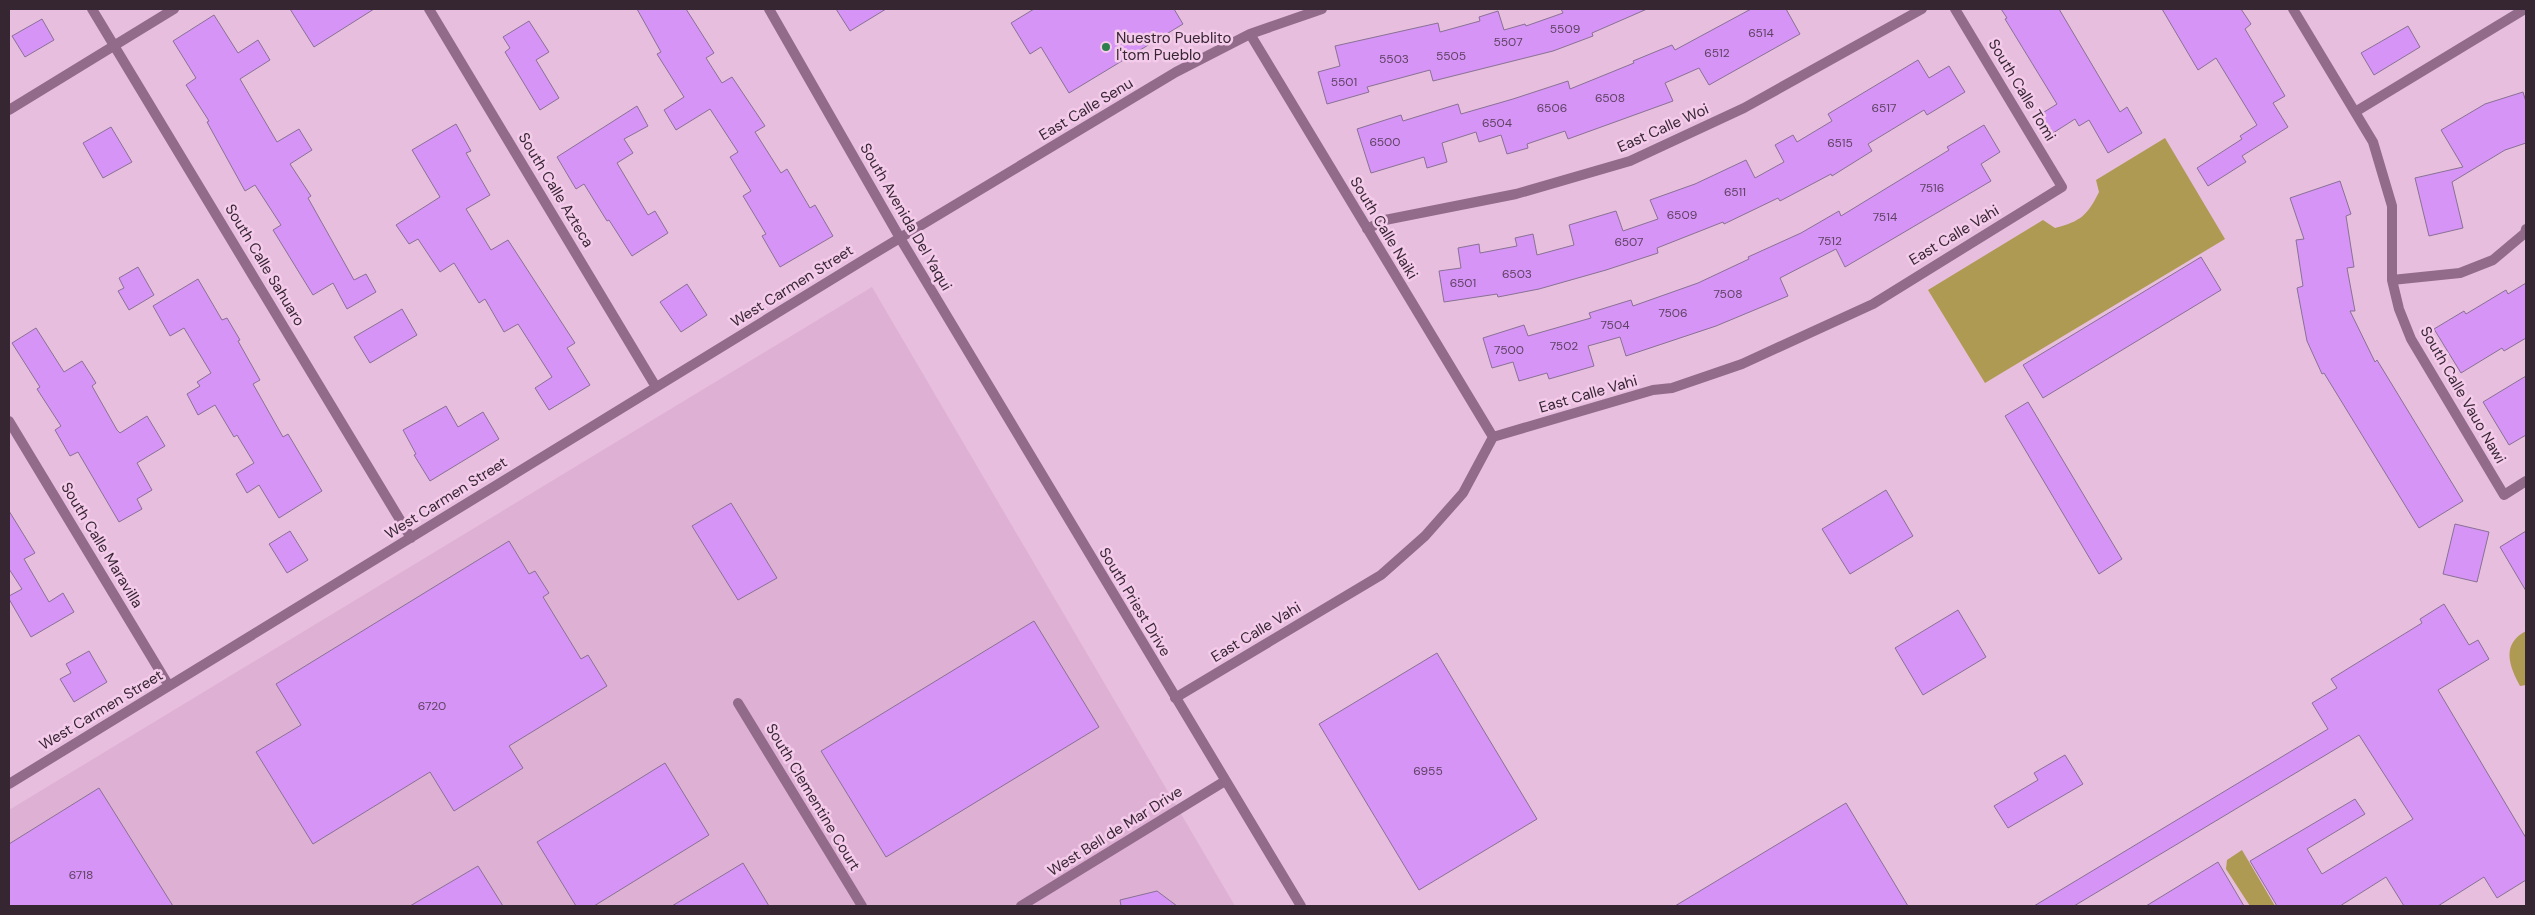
<svg xmlns="http://www.w3.org/2000/svg" width="2535" height="915" viewBox="0 0 2535 915" font-family="'DM Sans',sans-serif">
  <style>
    .built { fill: #deb0d4 }
    .green { fill: #ae9a53 }
    .building { fill: #d694f6; stroke: #897195 }
    .lines { fill: none; stroke-linecap: round; stroke-linejoin: round }
    .minor { stroke: #926a8a; stroke-width: 10 }
    .tertiary { stroke: #926a8a; stroke-width: 10 }
    .poi-dot { fill: #2e7e4e; stroke: #f4cbeb; stroke-width: 2 }
    .labels { text-anchor: middle; stroke-width: 5; stroke-linejoin: round; paint-order: stroke }
    .number-label { font-size: 12px; fill: #5e4263 }
    .poi-label { font-size: 15px; fill: #362632; stroke: #f4cbeb; text-anchor: start }
    .street-label { font-size: 15px; fill: #362632; stroke: #f4cbeb }
  </style>
  <rect width="100%" height="100%" fill="#e7bedd"/>
  <path class="built" d="M872,287L1235,906H9V810Z"/>
  <path class="green" d="M2165,138L2225,239L1985,383L1928,290L2043,220L2055,228C2081,221 2087,216 2099,192L2096,180Z
    M2526,631V685L2520,686C2509,666 2501,644 2526,631Z
    M2242,850L2275,906H2250L2226,869L2227,860Z"/>
  <path class="building" d="M290,9H374L314,47Z
    M637,9H686L714,53L706,58L722,83L732,77L765,126L755,132L781,173L787,169L810,208L815,205L833,236L780,267L762,236L766,234L743,196L751,191L730,157L738,152L710,109L676,130L664,110L684,97L657,54L661,52Z
    M836,9H886L850,31Z
    M1034,9H1174L1183,24L1069,93L1041,47L1030,54L1011,23Z
    M1561,9H1647L1592,33L1593,36L1553,51L1433,81L1430,70L1367,87L1369,92L1327,104L1318,72L1340,66L1335,46L1438,23L1440,32L1480,21L1479,17L1498,11L1504,30L1525,24L1526,26L1563,13Z
    M1751,9H1786L1800,34L1709,85L1699,68L1665,83L1673,101L1568,139L1565,131L1527,144L1528,148L1507,154L1501,135L1479,142L1476,132L1442,143L1447,162L1427,168L1424,157L1371,173L1357,129L1401,115L1403,121L1458,104L1461,114L1513,99L1568,81L1570,89L1634,63L1633,61L1672,45L1675,50Z
    M2001,9H2059L2120,112L2127,107L2142,133L2108,153L2089,120L2079,126L2075,119L2053,133L2041,114L2057,104L2005,19L2007,18Z
    M2162,9H2241L2251,24L2245,29L2285,96L2273,103L2288,127L2242,156L2246,162L2208,186L2197,168L2242,139L2240,136L2257,125L2216,58L2198,70Z
    M214,15L238,53L258,40L270,60L240,79L277,142L299,129L312,150L290,164L311,196L308,198L354,280L366,274L376,292L347,309L333,283L313,295L273,230L281,225L255,185L245,191L207,122L209,121L186,85L196,78L173,41Z
    M42,19L54,40L25,57L12,36Z
    M529,21L549,52L536,60L559,98L540,110L505,52L510,48L503,37Z
    M2408,26L2420,47L2374,75L2361,53Z
    M1918,60L1929,78L1949,66L1965,92L1927,115L1924,110L1868,144L1872,151L1832,176L1831,174L1780,201L1778,198L1724,224L1723,222L1657,248L1658,253L1606,270L1539,289L1498,297L1497,294L1444,302L1439,271L1461,268L1458,248L1479,244L1480,253L1517,246L1515,238L1533,234L1537,255L1574,245L1569,225L1616,211L1623,231L1658,219L1650,200L1695,184L1746,160L1755,178L1784,162L1775,145L1793,135L1797,142L1832,121L1828,114Z
    M2523,92L2526,102V143L2505,150L2452,182L2463,228L2429,236L2415,178L2463,167L2441,130L2485,104Z
    M637,106L648,126L624,139L633,153L617,163L648,215L655,211L668,233L632,256L609,220L607,221L584,184L576,189L557,157Z
    M456,124L471,151L466,153L490,195L466,209L491,250L508,240L575,343L567,348L590,385L549,410L535,388L552,377L518,324L504,332L485,299L479,303L454,263L440,272L418,239L409,244L396,225L440,197L412,150Z
    M1984,125L2000,152L1981,164L1991,181L1845,267L1836,249L1780,278L1788,296L1716,326L1626,356L1620,337L1588,346L1594,366L1549,379L1547,373L1519,381L1513,362L1492,368L1483,338L1524,325L1528,336L1591,318L1589,313L1631,300L1633,306L1698,283L1749,259L1748,257L1801,233L1839,211L1841,216L1949,150L1947,147Z
    M111,127L132,162L103,178L83,143Z
    M2340,181L2351,214L2346,216L2354,267L2347,268L2355,311H2350L2375,362L2377,360L2463,501L2419,528L2324,373L2322,374L2307,341L2297,288L2303,286L2296,240L2304,239L2290,198Z
    M2201,257L2221,290L2043,398L2023,365Z
    M138,267L154,295L129,310L118,291L124,288L119,278Z
    M198,279L222,320L227,318L240,340L238,341L260,380L253,384L283,437L288,434L322,491L279,518L259,485L247,493L236,474L254,463L237,435L234,437L215,405L198,415L187,394L200,386L197,382L211,373L184,328L170,336L153,306Z
    M2526,283V338L2504,351L2502,348L2461,373L2434,329L2464,311L2466,314L2506,290L2508,294Z
    M687,284L707,315L681,332L660,302Z
    M402,309L417,335L370,363L354,337Z
    M36,328L64,372L82,361L96,383L92,386L117,430L120,433L147,416L165,446L137,463L152,490L137,499L142,509L119,522L78,452L70,456L55,430L61,426L37,389L40,387L12,343Z
    M2526,376V435L2509,445L2483,402Z
    M2028,402L2122,559L2099,574L2005,416Z
    M446,406L458,427L483,412L499,439L430,481L414,455L416,454L403,430Z
    M1886,490L1913,536L1850,574L1822,529Z
    M731,503L777,578L738,600L692,526Z
    M9,511L35,553L24,559L49,602L63,593L74,612L31,637L9,599V596L22,589L9,569Z
    M2455,524L2489,532L2477,582L2443,574Z
    M290,531L308,560L287,573L269,544Z
    M2526,531V591L2500,547Z
    M509,541L529,574L535,571L549,593L543,597L581,659L588,655L607,686L509,746L523,768L454,811L430,772L313,844L256,752L301,725L276,684Z
    M2444,604L2469,645L2478,640L2489,659L2438,690L2526,838V880L2497,898L2484,877L2438,906H2404L2386,877L2340,906H2277L2250,861L2355,799L2365,814L2307,849L2322,874L2413,819L2359,735L2074,906H2034L2328,729L2312,703L2337,688L2331,679L2422,623L2420,619Z
    M1958,610L1986,657L1923,695L1895,648Z
    M1034,621L1099,727L886,857L821,751Z
    M89,651L107,682L74,702L60,679L71,673L66,664Z
    M1437,653L1537,819L1419,890L1319,724Z
    M2065,755L2083,784L2008,828L1994,806L2038,780L2034,773Z
    M665,763L709,835L594,906H576L537,842Z
    M99,788L173,906H9V844Z
    M1846,803L1908,906H1675Z
    M2218,862L2244,906H2146Z
    M743,863L769,906H672Z
    M478,866L503,906H410Z
    M1157,891L1177,906H1121L1120,900Z"/>
  <g class="lines">
    <path class="minor" d="M92,9L411,538
      M429,9L656,387
      M2293,9L2373,142L2392,206V280L2399,309L2411,339L2504,495L2526,481
      M1250,34L1493,437
      M9,110L174,9
      M2355,112L2525,9
      M1367,229L1385,220L1516,194L1630,161L1744,108L1922,9
      M2392,280L2460,273L2493,260L2525,233L2526,229
      M9,421L169,686
      M1175,698L1381,575L1425,536L1463,493L1493,437L1653,390L1672,388L1742,364L1873,304L2062,187L1955,9
      M738,703L862,906
      M9,784L870,256L1176,72L1250,34L1322,9
      M1021,906L1225,781"/>
    <path class="tertiary" d="M769,9L900,238L1301,906"/>
  </g>
  <circle class="poi-dot" cx="1106" cy="47" r="5"/>
  <g class="labels">
    <g class="number-label">
      <text x="1565" y="33">5509</text>
      <text x="1761" y="37">6514</text>
      <text x="1508" y="46">5507</text>
      <text x="1717" y="57">6512</text>
      <text x="1451" y="60">5505</text>
      <text x="1394" y="63">5503</text>
      <text x="1344" y="86">5501</text>
      <text x="1610" y="102">6508</text>
      <text x="1552" y="112">6506</text>
      <text x="1884" y="112">6517</text>
      <text x="1497" y="127">6504</text>
      <text x="1385" y="146">6500</text>
      <text x="1840" y="147">6515</text>
      <text x="1932" y="192">7516</text>
      <text x="1735" y="196">6511</text>
      <text x="1682" y="219">6509</text>
      <text x="1885" y="221">7514</text>
      <text x="1830" y="245">7512</text>
      <text x="1629" y="246">6507</text>
      <text x="1517" y="278">6503</text>
      <text x="1463" y="287">6501</text>
      <text x="1728" y="298">7508</text>
      <text x="1673" y="317">7506</text>
      <text x="1615" y="329">7504</text>
      <text x="1564" y="350">7502</text>
      <text x="1509" y="354">7500</text>
      <text x="432" y="710">6720</text>
      <text x="1428" y="775">6955</text>
      <text x="81" y="879">6718</text>
    </g>
    <g class="poi-label">
      <text x="1116" y="43">Nuestro Pueblito<tspan x="1116" dy="17">I'tom Pueblo</tspan></text>
    </g>
    <g class="street-label">
      <text transform="translate(2022 90) rotate(59)" y="5">South Calle Tomi</text>
      <text transform="translate(1086 109) rotate(-31)" y="5">East Calle Senu</text>
      <text transform="translate(1663 128) rotate(-24)" y="5">East Calle Woi</text>
      <text transform="translate(556 190) rotate(59)" y="5">South Calle Azteca</text>
      <text transform="translate(906 217) rotate(60)" y="5">South Avenida Del Yaqui</text>
      <text transform="translate(1384 228) rotate(59)" y="5">South Calle Naiki</text>
      <text transform="translate(1954 235) rotate(-31)" y="5">East Calle Vahi</text>
      <text transform="translate(265 265) rotate(59)" y="5">South Calle Sahuaro</text>
      <text transform="translate(792 286) rotate(-32)" y="5">West Carmen Street</text>
      <text transform="translate(1588 394) rotate(-16)" y="5">East Calle Vahi</text>
      <text transform="translate(2463 395) rotate(60)" y="5">South Calle Vauo Nawi</text>
      <text transform="translate(446 498) rotate(-32)" y="5">West Carmen Street</text>
      <text transform="translate(102 545) rotate(59)" y="5">South Calle Maravilla</text>
      <text transform="translate(1135 602) rotate(59)" y="5">South Priest Drive</text>
      <text transform="translate(1256 632) rotate(-31)" y="5">East Calle Vahi</text>
      <text transform="translate(101 710) rotate(-31)" y="5">West Carmen Street</text>
      <text transform="translate(813 797) rotate(59)" y="5">South Clementine Court</text>
      <text transform="translate(1115 831) rotate(-32)" y="5">West Bell de Mar Drive</text>
    </g>
  </g>
  <rect width="2535" height="915" fill="none" stroke="#362632" stroke-width="20"/>
</svg>
